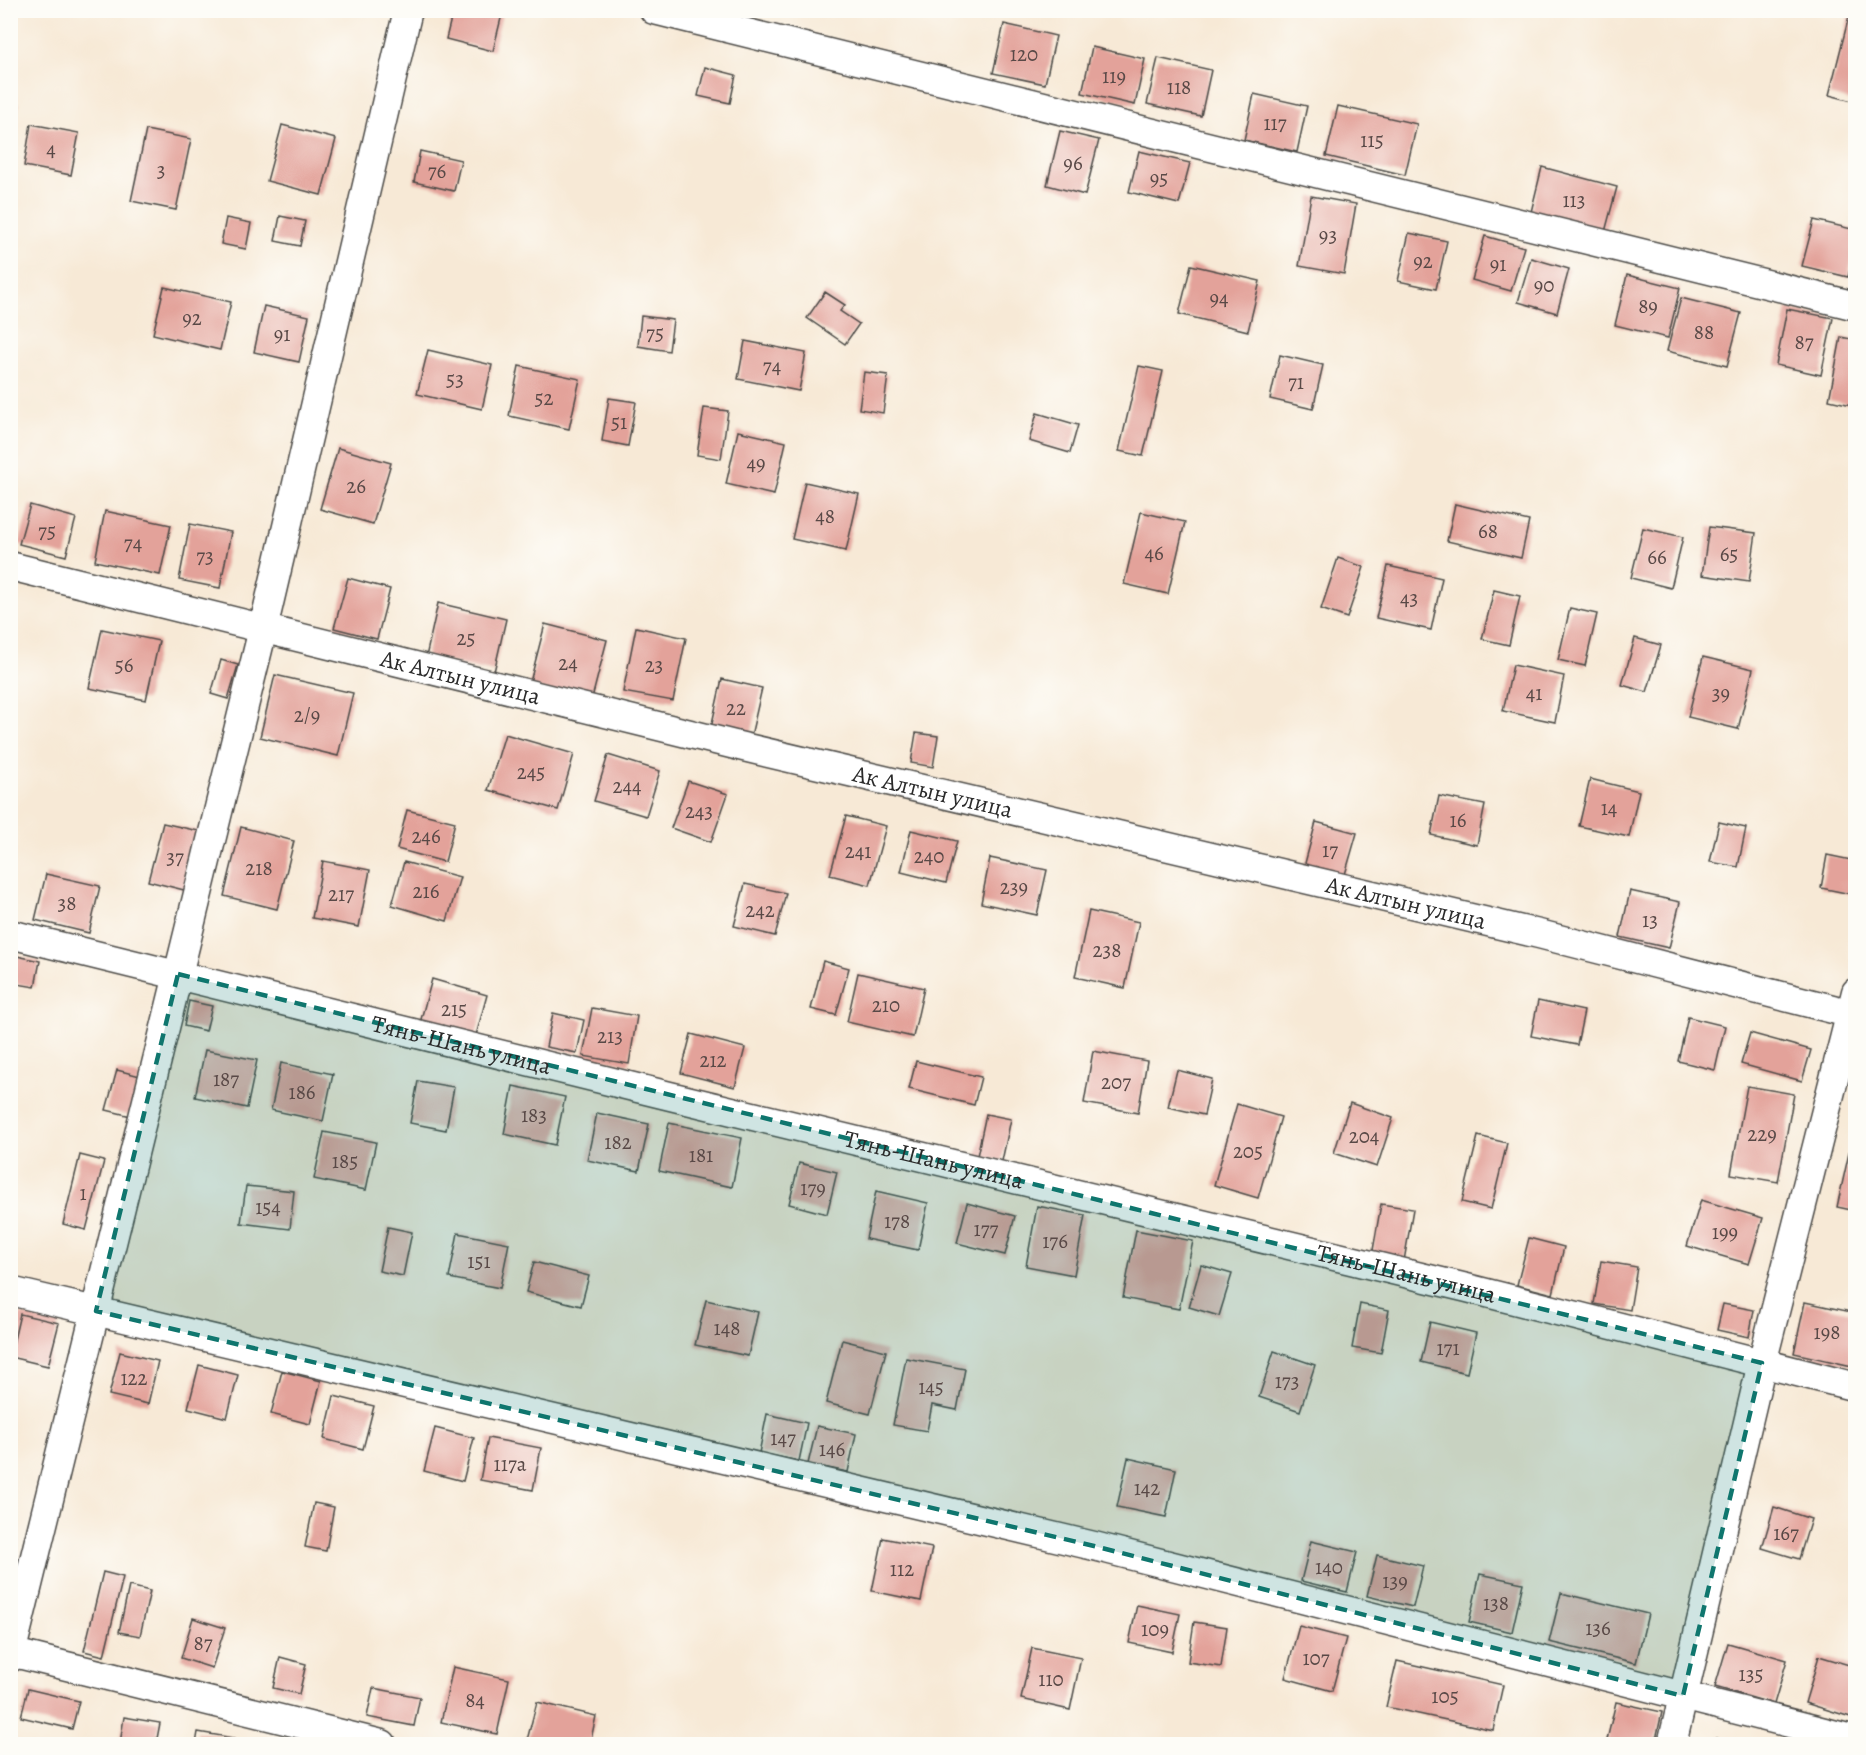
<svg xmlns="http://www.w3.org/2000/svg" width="1866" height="1755" viewBox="0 0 1866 1755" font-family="Alegreya,serif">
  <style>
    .building { fill: #e3a29a }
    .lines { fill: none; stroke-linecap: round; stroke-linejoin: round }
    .minor-casing { stroke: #4a4845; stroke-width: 31 }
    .minor { stroke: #fff; stroke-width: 28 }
    .marked { fill: #0f766e; fill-opacity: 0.2; stroke: #0f766e; stroke-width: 4.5; stroke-dasharray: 12 8; stroke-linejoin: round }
    .labels { text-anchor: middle; stroke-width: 4.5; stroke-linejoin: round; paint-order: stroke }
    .number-label { font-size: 21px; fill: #594947 }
    .street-label { font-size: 24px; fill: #2b2b2b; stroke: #fdfcf7 }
  </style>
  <rect width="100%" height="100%" fill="#fdfcf7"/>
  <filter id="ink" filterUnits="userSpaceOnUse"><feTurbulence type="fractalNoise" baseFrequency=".0167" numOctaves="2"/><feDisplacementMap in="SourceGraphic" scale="12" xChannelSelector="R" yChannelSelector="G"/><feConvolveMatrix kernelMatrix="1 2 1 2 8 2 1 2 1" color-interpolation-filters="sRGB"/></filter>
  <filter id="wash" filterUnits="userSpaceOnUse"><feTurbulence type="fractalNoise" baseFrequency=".008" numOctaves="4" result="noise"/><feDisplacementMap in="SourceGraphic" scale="24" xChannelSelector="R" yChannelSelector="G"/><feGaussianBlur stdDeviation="1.35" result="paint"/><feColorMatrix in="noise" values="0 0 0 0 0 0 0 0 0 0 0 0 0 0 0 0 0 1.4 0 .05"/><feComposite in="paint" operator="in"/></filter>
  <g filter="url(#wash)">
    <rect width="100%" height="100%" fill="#f7e9d6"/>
    <g id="blocks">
      <path class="building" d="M453,10H503L493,51L446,39Z
        M1849,16L1856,17V102L1829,95Z
        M1004,24L1056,36L1045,84L993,73Z
        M1092,47L1145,59L1135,105L1082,93Z
        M1158,58L1211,70L1201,116L1147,104Z
        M705,67L736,75L730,103L698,96Z
        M1254,94L1307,106L1297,152L1244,140Z
        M10,102L19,104L11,136H10Z
        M1338,106L1417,124L1405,175L1326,156Z
        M31,124L79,133L71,175L24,166Z
        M282,125L336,139L321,195L267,181Z
        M146,130L191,139L176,210L131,201Z
        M1060,131L1099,140L1085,195L1047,185Z
        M420,151L461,160L454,191L414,182Z
        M1139,151L1190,163L1179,204L1129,192Z
        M1542,167L1617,187L1605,232L1531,212Z
        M1311,196L1356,204L1344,274L1299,266Z
        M280,216L305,221L300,246L275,241Z
        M226,218L251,223L246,249L221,244Z
        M1814,220L1856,230V247L1848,277L1802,266Z
        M1409,233L1447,241L1436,289L1398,281Z
        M1485,236L1524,247L1511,291L1472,280Z
        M1531,258L1569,269L1557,313L1518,302Z
        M1191,265L1260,281L1248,331L1179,314Z
        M1627,275L1680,288L1668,338L1615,325Z
        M164,287L231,302L220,350L153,334Z
        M825,292L845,305L840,311L859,324L845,344L807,318Z
        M1681,298L1741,313L1727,366L1667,351Z
        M264,306L309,316L299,362L254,352Z
        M1787,309L1833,318L1821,375L1776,365Z
        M641,316L673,320L669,351L638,346Z
        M1841,337L1856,340V406L1829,400Z
        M745,341L806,353L799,391L738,379Z
        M428,350L492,365L482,409L417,394Z
        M1280,355L1323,365L1313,409L1270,399Z
        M519,366L580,379L569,429L509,416Z
        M1139,366L1163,371L1143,456L1119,451Z
        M864,372L888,375L883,413L859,409Z
        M609,398L636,402L628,446L602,441Z
        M704,408L728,411L721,459L697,455Z
        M1037,413L1078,425L1070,453L1029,441Z
        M738,431L786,442L774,495L726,484Z
        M338,448L391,463L373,524L320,509Z
        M805,482L859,494L846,551L792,539Z
        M1455,504L1529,521L1521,558L1447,541Z
        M30,505L76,518L66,556L19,544Z
        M105,511L171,525L160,575L95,561Z
        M1141,512L1185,522L1168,594L1124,584Z
        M190,524L231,532L220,588L179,580Z
        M1709,527L1756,533L1749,582L1702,575Z
        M1643,528L1683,537L1671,588L1631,578Z
        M1338,558L1364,567L1347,618L1321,609Z
        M1388,566L1442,578L1431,630L1376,618Z
        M348,578L390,589L377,639L334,628Z
        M1494,590L1520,596L1509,645L1482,639Z
        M438,603L506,619L494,672L426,657Z
        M1570,608L1597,614L1585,666L1558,660Z
        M545,624L607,640L591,702L529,686Z
        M636,627L686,638L673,701L623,692Z
        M102,629L159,641L146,700L89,688Z
        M1635,638L1661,645L1647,692L1622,685Z
        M1703,657L1753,669L1738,729L1688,717Z
        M221,660L238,665L228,699L211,694Z
        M1513,665L1564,676L1555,722L1503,711Z
        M275,675L353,693L338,756L260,737Z
        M722,679L762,688L751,736L711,728Z
        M916,733L938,736L933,767L911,763Z
        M505,734L574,754L558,810L488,790Z
        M608,755L660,771L646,816L594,801Z
        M1590,779L1639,791L1629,837L1579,826Z
        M688,781L728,794L711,842L671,828Z
        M1439,796L1485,805L1477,845L1431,835Z
        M407,810L455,822L445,862L397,849Z
        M846,816L886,826L870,885L830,875Z
        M1316,822L1357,833L1344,878L1304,867Z
        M1719,822L1746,828L1738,867L1710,862Z
        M163,823L203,832L188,891L148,881Z
        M241,827L294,841L277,909L224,896Z
        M911,830L957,841L946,883L901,872Z
        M1827,855L1856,861L1851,894L1821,888Z
        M990,858L1047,870L1037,915L981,903Z
        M323,861L370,870L359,927L312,918Z
        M404,862L460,877L447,921L392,905Z
        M46,874L100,886L89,933L35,920Z
        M745,884L786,893L775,936L734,926Z
        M1630,891L1680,902L1669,948L1620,937Z
        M1089,911L1139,922L1125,988L1075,977Z
        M17,956L40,961L35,987L11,983Z
        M823,961L849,968L836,1015L811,1009Z
        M858,973L924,988L913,1037L847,1022Z
        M432,979L487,995L475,1039L420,1023Z
        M189,1001L212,1006L206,1031L184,1026Z
        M1538,1001L1584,1011L1577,1045L1531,1036Z
        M592,1008L637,1016L629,1064L583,1056Z
        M553,1013L584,1020L577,1053L546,1047Z
        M1688,1017L1725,1026L1715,1070L1678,1061Z
        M1750,1033L1811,1050L1802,1081L1741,1064Z
        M691,1034L745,1048L735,1087L681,1073Z
        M205,1050L257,1060L247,1108L195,1097Z
        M1093,1051L1147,1061L1138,1113L1084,1103Z
        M916,1061L981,1077L974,1105L909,1089Z
        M281,1063L333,1074L323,1121L271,1110Z
        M117,1070L140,1076L131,1116L106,1110Z
        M1177,1070L1212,1079L1204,1115L1168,1107Z
        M418,1081L454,1087L446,1130L410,1123Z
        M513,1086L565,1097L555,1145L504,1134Z
        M1747,1086L1794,1094L1778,1182L1731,1174Z
        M1350,1103L1393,1118L1377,1167L1334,1153Z
        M1237,1104L1281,1117L1258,1198L1214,1185Z
        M597,1113L649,1124L639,1171L587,1160Z
        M986,1114L1011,1119L1002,1161L977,1156Z
        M669,1123L742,1138L732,1187L659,1171Z
        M324,1132L376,1142L366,1190L314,1179Z
        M1478,1136L1507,1143L1491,1209L1462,1202Z
        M1851,1144L1856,1145V1211L1837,1207Z
        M80,1155L104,1161L86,1230L63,1224Z
        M799,1163L837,1172L827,1214L789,1204Z
        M246,1186L294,1191L290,1229L241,1223Z
        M876,1191L928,1203L918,1250L866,1239Z
        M1701,1200L1763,1218L1749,1264L1687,1246Z
        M967,1203L1015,1216L1005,1255L957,1243Z
        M1381,1204L1413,1209L1404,1261L1372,1256Z
        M1037,1206L1085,1215L1074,1275L1026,1266Z
        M388,1227L412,1232L403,1276L379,1271Z
        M1136,1230L1193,1241L1179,1309L1123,1298Z
        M458,1233L509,1243L500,1288L449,1278Z
        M1529,1238L1564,1247L1553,1294L1517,1285Z
        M1601,1261L1637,1267L1630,1310L1594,1304Z
        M534,1262L589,1276L581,1306L526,1292Z
        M1201,1265L1232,1274L1219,1316L1189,1307Z
        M706,1300L758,1312L748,1356L695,1345Z
        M1805,1302L1856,1313V1351L1852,1366L1794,1353Z
        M1360,1304L1389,1310L1381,1353L1352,1348Z
        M1723,1304L1754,1310L1749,1337L1717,1330Z
        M20,1314L59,1323L48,1366L10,1357Z
        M1430,1322L1476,1333L1467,1373L1421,1362Z
        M842,1340L886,1351L870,1414L826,1403Z
        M1274,1351L1315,1365L1300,1411L1259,1397Z
        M120,1352L158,1361L148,1404L109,1395Z
        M906,1358L965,1369L957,1410L932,1405L927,1431L893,1425Z
        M199,1365L238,1375L227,1418L188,1408Z
        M282,1371L321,1381L310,1424L271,1414Z
        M334,1396L374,1406L363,1449L324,1439Z
        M767,1414L807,1423L799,1461L759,1453Z
        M817,1426L856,1434L848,1472L808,1464Z
        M435,1428L474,1438L463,1481L424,1471Z
        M488,1438L541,1448L533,1490L480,1480Z
        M1128,1458L1176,1469L1166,1517L1117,1507Z
        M314,1503L334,1507L326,1551L305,1547Z
        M1774,1507L1811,1519L1799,1559L1762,1548Z
        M883,1538L932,1548L921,1601L872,1591Z
        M1311,1541L1357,1552L1347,1592L1301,1581Z
        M1377,1555L1423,1566L1413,1607L1367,1596Z
        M103,1572L123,1577L104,1656L84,1651Z
        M1480,1574L1523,1583L1512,1632L1469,1622Z
        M129,1586L150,1591L140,1636L119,1632Z
        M1561,1593L1648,1614L1636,1663L1549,1642Z
        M1137,1605L1180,1614L1172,1652L1129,1643Z
        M193,1618L225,1628L212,1668L181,1658Z
        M1194,1622L1227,1627L1221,1667L1188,1662Z
        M1299,1626L1346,1638L1332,1691L1285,1678Z
        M1728,1643L1787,1660L1774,1704L1715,1687Z
        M1032,1648L1081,1658L1070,1710L1021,1699Z
        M1819,1656L1856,1667V1712L1854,1718L1805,1703Z
        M280,1657L306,1664L299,1694L273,1688Z
        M1397,1661L1503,1685L1493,1730L1386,1707Z
        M453,1667L509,1679L497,1734L441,1722Z
        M373,1688L420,1697L414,1726L367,1717Z
        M28,1689L79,1701L72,1729L21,1717Z
        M537,1702L596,1716L590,1744H526Z
        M1616,1702L1662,1712L1655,1744H1606Z
        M124,1717L160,1723L156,1744H120Z
        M198,1732L234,1738L233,1744H196Z
        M1716,1738L1741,1744H1714Z"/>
    </g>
  </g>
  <g filter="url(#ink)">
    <use href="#blocks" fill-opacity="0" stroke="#4a4845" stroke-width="1.5"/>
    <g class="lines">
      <defs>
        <g id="minor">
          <path d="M654,10L1856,306"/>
          <path id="s1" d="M10,566L739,746L1539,934L1856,1015"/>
          <path id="s2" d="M10,934L670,1096L1467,1288L1856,1387"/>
          <path d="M10,1291L1094,1546L1856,1740"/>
          <path d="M10,1652L382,1744"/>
          <path d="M10,1658L263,629L408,10"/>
          <path d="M1672,1744L1762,1363L1856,992"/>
        </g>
      </defs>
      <use href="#minor" class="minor-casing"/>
      <use href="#minor" class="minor"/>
    </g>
  </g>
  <path class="marked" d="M178,974L1762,1363L1683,1696L1094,1546L96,1311Z"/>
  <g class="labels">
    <g class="number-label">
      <text x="1024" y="61">120</text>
      <text x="1114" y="83">119</text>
      <text x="1179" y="94">118</text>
      <text x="1275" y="130">117</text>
      <text x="1372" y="147">115</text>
      <text x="51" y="156">4</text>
      <text x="1073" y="170">96</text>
      <text x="161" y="177">3</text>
      <text x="437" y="178">76</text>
      <text x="1159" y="185">95</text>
      <text x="1574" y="207">113</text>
      <text x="1328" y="242">93</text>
      <text x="1423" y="268">92</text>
      <text x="1498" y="271">91</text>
      <text x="1544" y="292">90</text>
      <text x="1219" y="305">94</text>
      <text x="1648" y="313">89</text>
      <text x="192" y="325">92</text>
      <text x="1704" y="339">88</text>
      <text x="655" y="340">75</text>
      <text x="282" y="341">91</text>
      <text x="1804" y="349">87</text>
      <text x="772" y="373">74</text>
      <text x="455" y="386">53</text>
      <text x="1296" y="389">71</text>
      <text x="544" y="405">52</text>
      <text x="619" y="429">51</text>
      <text x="756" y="470">49</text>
      <text x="356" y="493">26</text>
      <text x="825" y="523">48</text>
      <text x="47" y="538">75</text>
      <text x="1488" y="538">68</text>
      <text x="133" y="550">74</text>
      <text x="1154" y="560">46</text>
      <text x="1729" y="561">65</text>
      <text x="205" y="563">73</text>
      <text x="1657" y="564">66</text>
      <text x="1409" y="605">43</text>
      <text x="466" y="645">25</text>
      <text x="568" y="670">24</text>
      <text x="124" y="672">56</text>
      <text x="654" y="672">23</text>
      <text x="1534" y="700">41</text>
      <text x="1721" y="700">39</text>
      <text x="736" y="715">22</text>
      <text x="307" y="722">2/9</text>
      <text x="531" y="779">245</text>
      <text x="627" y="793">244</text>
      <text x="1609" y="815">14</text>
      <text x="699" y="818">243</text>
      <text x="1458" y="827">16</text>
      <text x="426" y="843">246</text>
      <text x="1330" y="857">17</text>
      <text x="858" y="858">241</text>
      <text x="929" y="863">240</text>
      <text x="175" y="864">37</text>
      <text x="259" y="875">218</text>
      <text x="1014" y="894">239</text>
      <text x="426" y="898">216</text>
      <text x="341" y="901">217</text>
      <text x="67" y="910">38</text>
      <text x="760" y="917">242</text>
      <text x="1650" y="927">13</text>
      <text x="1107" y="957">238</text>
      <text x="886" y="1012">210</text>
      <text x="454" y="1016">215</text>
      <text x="610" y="1043">213</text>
      <text x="713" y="1067">212</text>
      <text x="226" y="1086">187</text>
      <text x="1116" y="1089">207</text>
      <text x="302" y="1099">186</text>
      <text x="534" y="1122">183</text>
      <text x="1762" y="1141">229</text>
      <text x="1364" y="1143">204</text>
      <text x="618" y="1149">182</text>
      <text x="1248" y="1158">205</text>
      <text x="701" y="1162">181</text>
      <text x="345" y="1168">185</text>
      <text x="813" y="1195">179</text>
      <text x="83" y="1200">1</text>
      <text x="268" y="1214">154</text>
      <text x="897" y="1228">178</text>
      <text x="986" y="1236">177</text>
      <text x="1725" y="1239">199</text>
      <text x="1055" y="1248">176</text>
      <text x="479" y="1268">151</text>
      <text x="727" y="1335">148</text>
      <text x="1827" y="1339">198</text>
      <text x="1448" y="1355">171</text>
      <text x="134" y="1385">122</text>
      <text x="1287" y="1388">173</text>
      <text x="931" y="1394">145</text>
      <text x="783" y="1445">147</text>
      <text x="832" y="1456">146</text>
      <text x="510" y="1471">117а</text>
      <text x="1147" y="1495">142</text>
      <text x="1786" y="1540">167</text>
      <text x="1329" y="1574">140</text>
      <text x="902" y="1576">112</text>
      <text x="1395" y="1588">139</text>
      <text x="1496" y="1610">138</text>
      <text x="1598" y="1635">136</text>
      <text x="1155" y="1636">109</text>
      <text x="203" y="1650">87</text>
      <text x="1316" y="1665">107</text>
      <text x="1751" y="1681">135</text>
      <text x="1051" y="1686">110</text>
      <text x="1445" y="1703">105</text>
      <text x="475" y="1707">84</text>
    </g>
    <g class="street-label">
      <text dy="8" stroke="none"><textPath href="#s1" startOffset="464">Ак Алтын улица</textPath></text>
      <text dy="8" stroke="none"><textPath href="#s1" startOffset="950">Ак Алтын улица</textPath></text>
      <text dy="8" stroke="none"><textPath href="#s1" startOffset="1436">Ак Алтын улица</textPath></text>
      <text dy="8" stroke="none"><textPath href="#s2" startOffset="465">Тянь-Шань улица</textPath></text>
      <text dy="8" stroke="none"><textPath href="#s2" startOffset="951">Тянь-Шань улица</textPath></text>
      <text dy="8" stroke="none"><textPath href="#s2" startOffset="1437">Тянь-Шань улица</textPath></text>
    </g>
  </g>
  <rect width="1866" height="1755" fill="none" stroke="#fdfcf7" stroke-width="36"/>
</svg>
